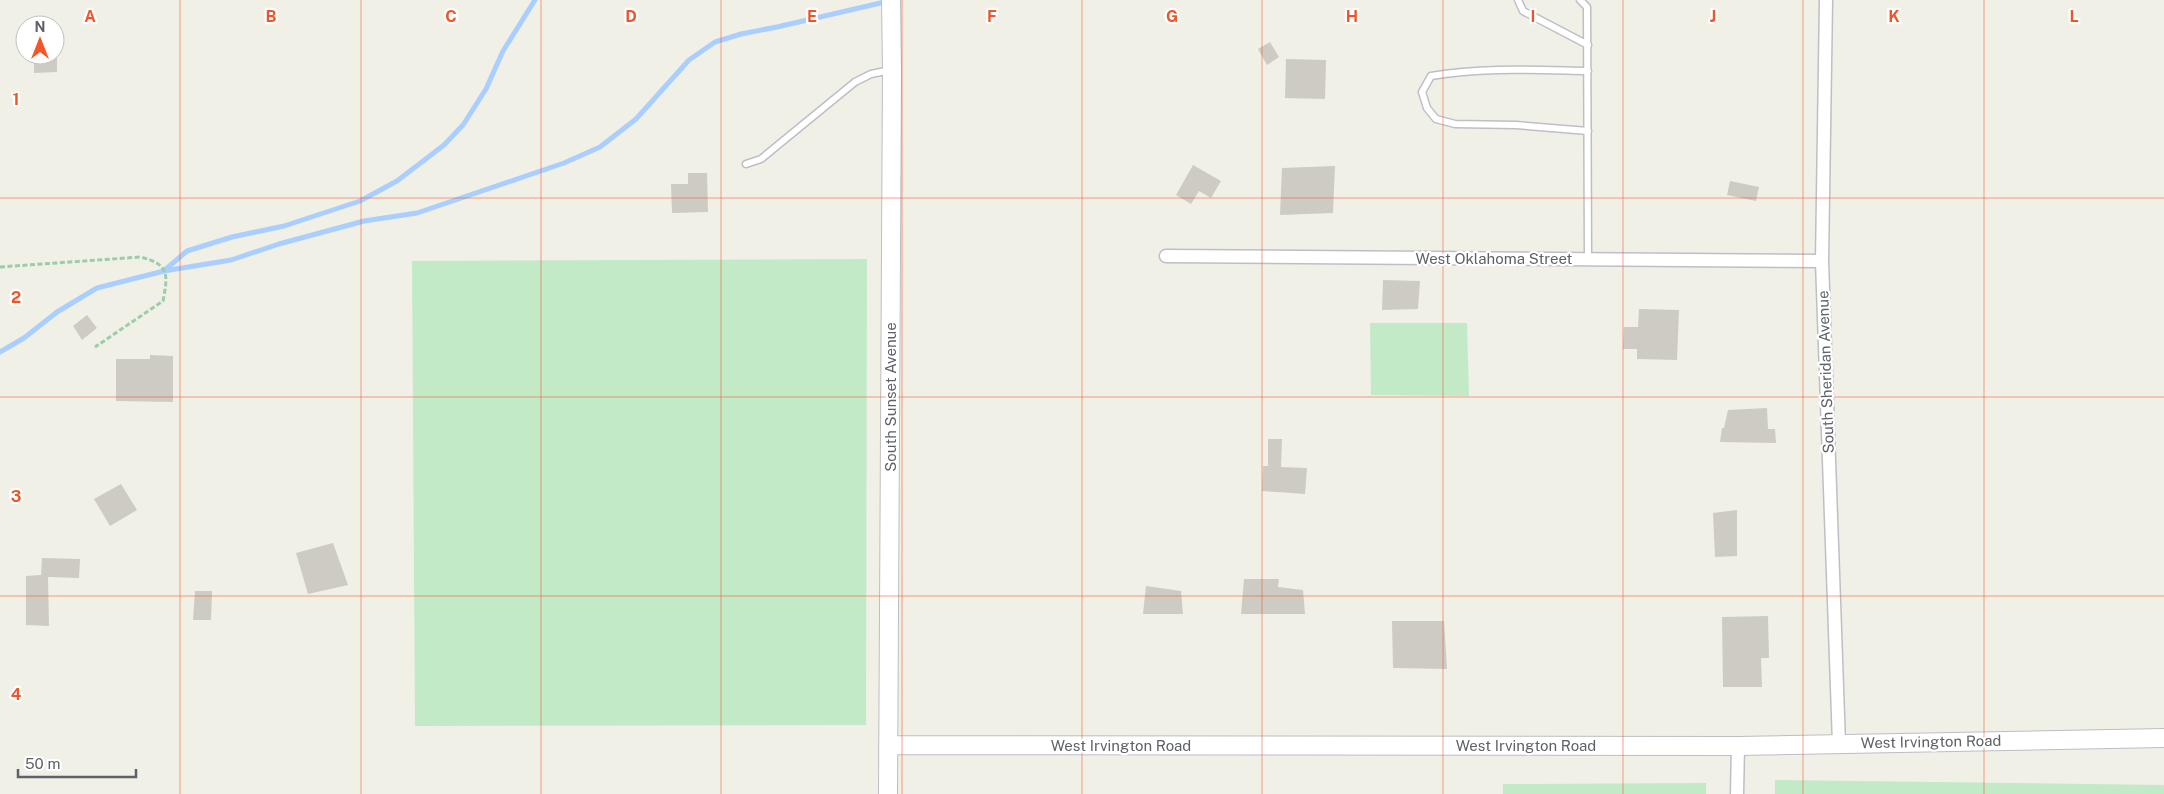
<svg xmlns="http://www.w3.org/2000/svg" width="2164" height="794" viewBox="0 0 2164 794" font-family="'Public Sans',sans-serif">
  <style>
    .green { fill: #c2eac7 }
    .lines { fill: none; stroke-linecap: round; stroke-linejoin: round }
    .stream { stroke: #a9ceff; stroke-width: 5 }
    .building { fill: #cdcbc3 }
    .lane-casing { stroke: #bebfc6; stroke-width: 9 }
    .street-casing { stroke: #bebfc6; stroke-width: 15 }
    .secondary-casing { stroke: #bcbec5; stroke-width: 20 }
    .path { stroke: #9accaf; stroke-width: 3; stroke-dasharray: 5 2.5; stroke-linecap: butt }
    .lane { stroke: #fff; stroke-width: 6 }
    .street { stroke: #fff; stroke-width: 12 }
    .secondary { stroke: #fff; stroke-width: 18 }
    .grid { fill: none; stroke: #ef552a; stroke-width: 1; stroke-opacity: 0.55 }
    .labels { text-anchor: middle; stroke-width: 4.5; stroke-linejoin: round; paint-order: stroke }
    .street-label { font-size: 15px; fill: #5e6168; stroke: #fff }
    .grid-label { font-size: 16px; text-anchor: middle; font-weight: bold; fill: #ef552a; stroke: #fff; stroke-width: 4.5; stroke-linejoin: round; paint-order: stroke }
  </style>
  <rect width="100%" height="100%" fill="#f1f0e7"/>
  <path class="green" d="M867,259L866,725L415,726L412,261Z
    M1370,323H1467L1469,396L1371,395Z
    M1775,780L2164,785V794H1775Z
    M1706,783V794H1503V784Z"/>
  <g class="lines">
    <path class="stream" d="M166,269L187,251L232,237L284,226L360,201L397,181L444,145L463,125L486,89L503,51L535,0
      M0,352L24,338L57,312L97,288L164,271L231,260L279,244L364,221L417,213L564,163L600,147L636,119L689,60L715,42L741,34L777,27L889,1"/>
  </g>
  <path class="building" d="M1270,42L1279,57L1267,65L1258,49Z
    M34,55H57V72L34,73Z
    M1286,59L1326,60L1325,99L1285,98Z
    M1193,165L1221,181L1211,198L1199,191L1191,204L1176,195Z
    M1335,166L1333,213L1280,215L1282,168Z
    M688,173H707L708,212L672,213L671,184H688Z
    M1730,181L1759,187L1756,201L1727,195Z
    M1383,280L1420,281L1418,309L1382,310Z
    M1639,309L1679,310L1677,360L1637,359V349H1623L1624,327H1638Z
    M87,315L97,328L82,340L73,326Z
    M150,355L173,356V402L116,401V359H150Z
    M1767,408L1768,429H1775L1776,443L1720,442L1722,428H1724L1728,410Z
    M1268,439H1282L1281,467L1307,468L1305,494L1262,491L1263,466H1268Z
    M121,484L137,510L110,526L94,499Z
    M1737,510V556L1715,557L1713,513Z
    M333,543L348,585L308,594L296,553Z
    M42,558L80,559L79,578L48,577L49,626L26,625V576L41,575Z
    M1244,579H1279L1278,587L1303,590L1305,614H1241Z
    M1146,586L1181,591L1183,614H1143Z
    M195,591H212L211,620H193Z
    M1768,616L1769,658H1761L1762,687H1723L1722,617Z
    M1392,621H1444L1447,669L1393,668Z"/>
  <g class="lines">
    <defs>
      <path id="lane" d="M1518,0L1523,11L1588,45
        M1580,0L1587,7L1588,259
        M1588,71C1535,70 1483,67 1431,76L1422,92L1427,108L1436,119L1455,124L1516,125L1588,131
        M746,164L761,159L855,82L871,74L891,70"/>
      <path id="street" d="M1826,0L1822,261L1839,744
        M1166,256L1822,261
        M1737,794L1738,746"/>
      <path id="secondary" d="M888,745L1738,746L2164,738
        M888,794L892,70L891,0"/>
    </defs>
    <use href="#lane" class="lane-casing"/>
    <use href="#street" class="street-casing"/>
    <use href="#secondary" class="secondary-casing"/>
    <path class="path" d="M0,267L140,257C170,264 168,275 163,301L95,347"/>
    <use href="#lane" class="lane"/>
    <use href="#street" class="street"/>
    <use href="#secondary" class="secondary"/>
  </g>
  <path class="grid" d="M180,0V794M361,0V794M541,0V794M721,0V794M902,0V794M1082,0V794M1262,0V794M1443,0V794M1623,0V794M1803,0V794M1984,0V794M0,198H2164M0,397H2164M0,596H2164"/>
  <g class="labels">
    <g class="street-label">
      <text x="1494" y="264">West Oklahoma Street</text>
      <text transform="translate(1826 372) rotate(-92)" y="5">South Sheridan Avenue</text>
      <text transform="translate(891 397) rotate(-90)" y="5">South Sunset Avenue</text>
      <text transform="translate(1931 742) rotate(-1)" y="5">West Irvington Road</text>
      <text x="1121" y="751">West Irvington Road</text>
      <text x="1526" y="751">West Irvington Road</text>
    </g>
  </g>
  <g class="grid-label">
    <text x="90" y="22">A</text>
    <text x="271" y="22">B</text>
    <text x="451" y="22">C</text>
    <text x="631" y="22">D</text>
    <text x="812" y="22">E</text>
    <text x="992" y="22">F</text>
    <text x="1172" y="22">G</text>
    <text x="1352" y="22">H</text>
    <text x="1533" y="22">I</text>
    <text x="1713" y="22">J</text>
    <text x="1894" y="22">K</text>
    <text x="2074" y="22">L</text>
    <text x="16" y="105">1</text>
    <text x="16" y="303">2</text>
    <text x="16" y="502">3</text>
    <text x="16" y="700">4</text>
  </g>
  <g transform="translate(40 40)"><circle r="24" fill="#ffffff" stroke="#bfc0c3"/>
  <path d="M0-4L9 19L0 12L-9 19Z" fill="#f75427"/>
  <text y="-8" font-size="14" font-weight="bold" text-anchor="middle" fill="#5e6168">N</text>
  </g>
  <path d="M18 769v8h118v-8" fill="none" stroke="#5e6168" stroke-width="2.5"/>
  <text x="25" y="769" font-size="15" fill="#5e6168" stroke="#ffffff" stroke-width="4" paint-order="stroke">50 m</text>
</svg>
